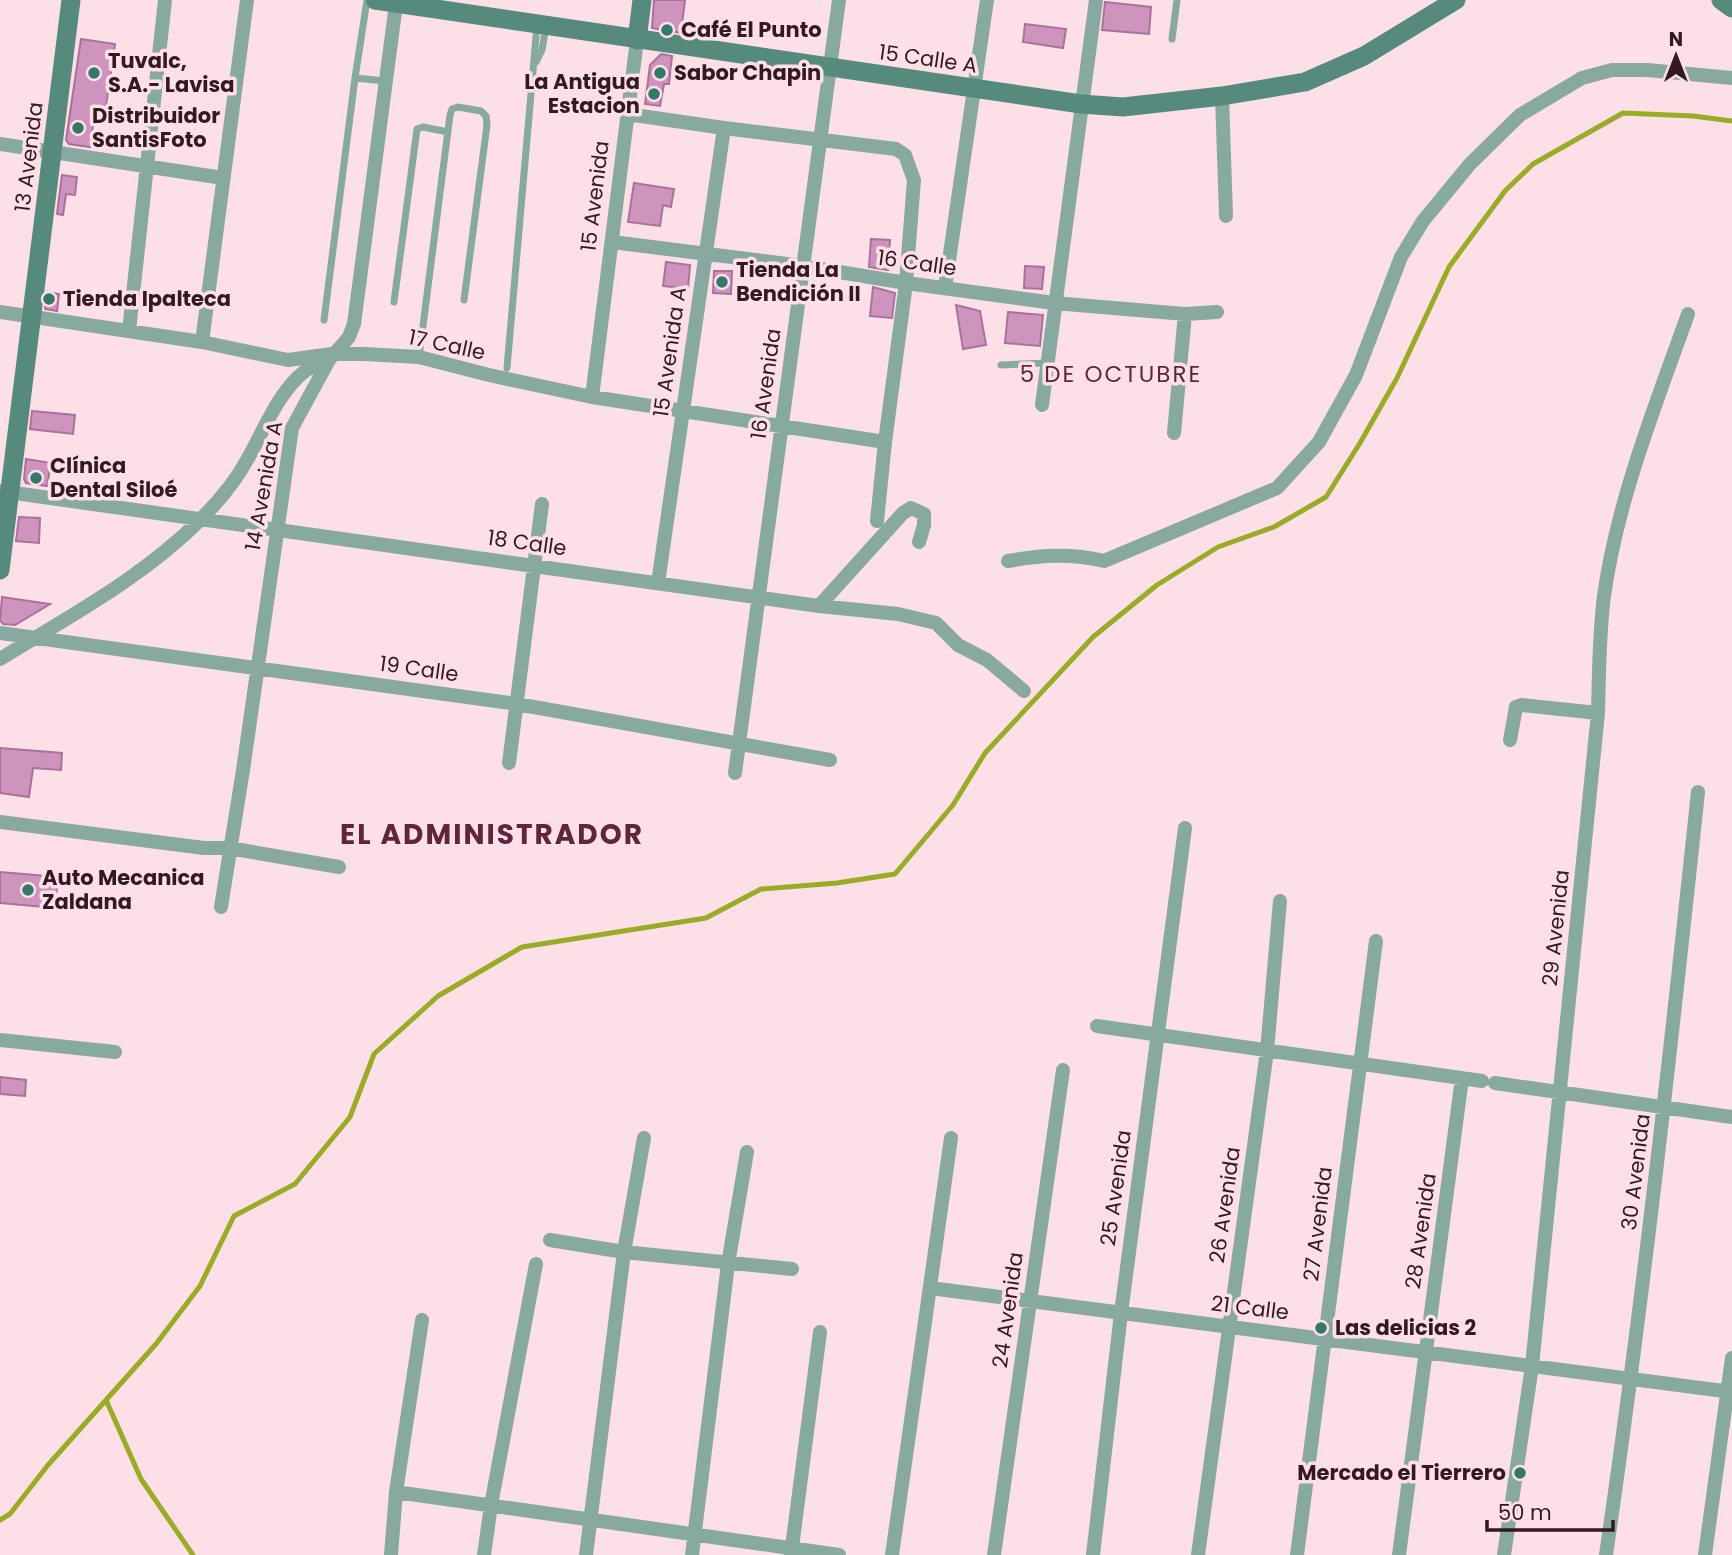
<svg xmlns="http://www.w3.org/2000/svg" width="1732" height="1555" viewBox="0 0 1732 1555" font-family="Poppins,sans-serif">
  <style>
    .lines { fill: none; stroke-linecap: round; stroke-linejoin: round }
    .stream { stroke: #9aab26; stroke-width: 5 }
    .building { fill: #ce94be; stroke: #a9729b; stroke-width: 2 }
    .lane { stroke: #87a9a0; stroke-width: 7 }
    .street { stroke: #87a9a0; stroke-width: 14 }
    .secondary { stroke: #558a7d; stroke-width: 19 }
    .poi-dot { fill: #357769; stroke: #fddfe8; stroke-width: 2.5 }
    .labels { text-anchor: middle; stroke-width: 7; stroke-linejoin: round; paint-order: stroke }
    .poi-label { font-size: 21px; font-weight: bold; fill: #331923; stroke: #fddfe8; text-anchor: start }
    .street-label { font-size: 21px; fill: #331923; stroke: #fddfe8 }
    .neighbourhood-label { font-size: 23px; letter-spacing: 2px; fill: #5f253d; stroke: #fddfe8 }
    .district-label { font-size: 28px; font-weight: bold; letter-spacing: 2px; fill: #5f253d; stroke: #fddfe8 }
  </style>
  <rect width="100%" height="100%" fill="#fddfe8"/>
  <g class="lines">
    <path class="stream" d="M106,1400L141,1479L193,1555
      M0,1520L10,1514L48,1465L156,1344L200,1286L234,1216L295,1184L350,1117L374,1054L438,996L522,947L706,918L761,889L837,883L895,874L953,805L985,753L1093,637L1157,585L1218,547L1274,527L1326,497L1360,443L1397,378L1449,267L1505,191L1533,164L1623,113L1693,116L1732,121"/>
  </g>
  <path class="building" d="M654,0H685L681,33L652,28Z
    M1105,2L1151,7L1149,34L1102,30Z
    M1025,24L1066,29L1063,48L1023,42Z
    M81,39L115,44L106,106L96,105L90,147L69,144L66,140Z
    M661,54L672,56L669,84H664L660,106L645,104L650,65Z
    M62,175L77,177L75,195L66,194L63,215L57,214Z
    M634,183L674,189L671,207L663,205L660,226L628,222Z
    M871,239L890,240L888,270L869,267Z
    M666,262L690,265L688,289L663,286Z
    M1025,266L1044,267L1042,289L1024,288Z
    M714,271H732L731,294L713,293Z
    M873,287L895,293L892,318L870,316Z
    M47,292L59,294L57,311L45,309Z
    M956,305L980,311L986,345L963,349Z
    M1008,312L1043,315L1040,346L1005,343Z
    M32,411L75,415L73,434L30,429Z
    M26,459L51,463L47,486L26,483L24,479Z
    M19,517L40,518L39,543L16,541Z
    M2,597L50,604L15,625L3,624L0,620Z
    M0,748L62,753L61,770L33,768L29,797L0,793Z
    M0,872L58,877L55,908L0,903Z
    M0,1077L26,1080L25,1096L0,1094Z"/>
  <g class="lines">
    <path class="lane" d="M1172,39L1177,0
      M536,62L542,50L546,26
      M355,78L367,0
      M394,302L417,129L423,127L448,132
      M324,320L355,78L385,81
      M419,357L450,115L452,109L458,107L481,111L486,116L487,125L464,300
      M1001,365L1046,363
      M507,368L537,25"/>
    <path class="street" d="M1222,96L1226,216
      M627,114L724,128L896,149L905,155L914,180L906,283L885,442L877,521
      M0,144L223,178
      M612,242L803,266L906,283L1054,303L1185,314L1217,312
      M945,288L987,0
      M0,312L202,342L288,360L332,354H365L419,357L489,375L592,397L885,442
      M129,331L165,0
      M202,342L247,0
      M592,397L637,40
      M1042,405L1096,0
      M1174,433L1185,314
      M0,491L819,606L898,614L936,623L958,645L987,660L1024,691
      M1008,561C1041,555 1070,553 1104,561L1277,488L1319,442L1356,375L1401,257L1423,221L1470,164L1520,115L1582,78L1612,70H1647L1732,78
      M658,583L724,128
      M819,606L903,513L911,508L924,514V525L919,542
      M0,633L517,704L830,760
      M0,659C70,616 142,578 201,519C218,502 235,482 247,460C264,431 277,393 305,371C311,366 321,363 329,360
      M1510,740L1516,707L1522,705L1598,713
      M509,763L542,504
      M735,773L839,0
      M0,822L204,848H229L339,867
      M221,907L243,770L292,428L329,360L349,337L354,324L396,4
      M1097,1026L1482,1081
      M0,1040L115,1052
      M1495,1083L1732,1117
      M550,1240L624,1252L792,1269
      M930,1288L1732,1392
      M396,1492L839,1555
      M391,1555L396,1492L422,1320
      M484,1555L491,1505L536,1264
      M586,1555L624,1252L644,1138
      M692,1555L728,1264L747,1152
      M791,1555L820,1332
      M892,1555L951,1138
      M994,1555L1063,1070
      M1093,1555L1121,1313L1185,828
      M1198,1555L1267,1051L1280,901
      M1297,1555L1376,941
      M1399,1555L1462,1078
      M1504,1555L1532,1366L1598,713C1599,674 1599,635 1604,596C1617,501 1656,404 1688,314
      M1606,1555C1643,1301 1671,1047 1698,792
      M1705,1555L1732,1358"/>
    <path class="secondary" d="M375,0L1081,104L1123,107L1222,96L1305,82L1364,56L1456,0
      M1721,0L1732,8
      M637,40L642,0
      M0,570L71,0"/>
  </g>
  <g class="poi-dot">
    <circle cx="667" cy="30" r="7"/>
    <circle cx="94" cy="73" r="7"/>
    <circle cx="660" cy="73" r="7"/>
    <circle cx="654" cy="94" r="7"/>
    <circle cx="78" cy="128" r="7"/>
    <circle cx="722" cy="282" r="7"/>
    <circle cx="49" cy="299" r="7"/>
    <circle cx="36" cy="478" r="7"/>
    <circle cx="28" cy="890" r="7"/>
    <circle cx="1321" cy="1328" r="7"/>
    <circle cx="1520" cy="1473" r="7"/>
  </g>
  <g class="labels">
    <g class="poi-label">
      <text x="681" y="37">Café El Punto</text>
      <text x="108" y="68">Tuvalc,<tspan x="108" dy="24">S.A.- Lavisa</tspan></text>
      <text x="674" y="80">Sabor Chapin</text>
      <text x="640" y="89" text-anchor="end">La Antigua<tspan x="640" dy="24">Estacion</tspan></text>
      <text x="92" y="123">Distribuidor<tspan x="92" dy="24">SantisFoto</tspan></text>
      <text x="736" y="277">Tienda La<tspan x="736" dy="24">Bendición II</tspan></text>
      <text x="63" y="306">Tienda Ipalteca</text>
      <text x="50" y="473">Clínica<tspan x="50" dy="24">Dental Siloé</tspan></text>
      <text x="42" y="885">Auto Mecanica<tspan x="42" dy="24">Zaldana</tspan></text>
      <text x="1335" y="1335">Las delicias 2</text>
      <text x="1506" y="1480" text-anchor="end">Mercado el Tierrero</text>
    </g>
    <g class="street-label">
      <text transform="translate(928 59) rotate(8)" y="7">15 Calle A</text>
      <text transform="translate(29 157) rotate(-83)" y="7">13 Avenida</text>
      <text transform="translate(595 196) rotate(-83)" y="7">15 Avenida</text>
      <text transform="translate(917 263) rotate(8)" y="7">16 Calle</text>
      <text transform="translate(447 345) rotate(12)" y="7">17 Calle</text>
      <text transform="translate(670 352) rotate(-82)" y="7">15 Avenida A</text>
      <text transform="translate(766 384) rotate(-82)" y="7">16 Avenida</text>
      <text transform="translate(264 486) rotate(-80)" y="7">14 Avenida A</text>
      <text transform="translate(527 543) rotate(8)" y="7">18 Calle</text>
      <text transform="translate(419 669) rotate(8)" y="7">19 Calle</text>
      <text transform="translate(1556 928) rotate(-84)" y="7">29 Avenida</text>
      <text transform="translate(1636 1172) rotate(-83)" y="7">30 Avenida</text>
      <text transform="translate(1116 1188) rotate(-82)" y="7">25 Avenida</text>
      <text transform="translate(1225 1205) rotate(-82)" y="7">26 Avenida</text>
      <text transform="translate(1318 1224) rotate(-83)" y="7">27 Avenida</text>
      <text transform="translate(1421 1231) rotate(-82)" y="7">28 Avenida</text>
      <text transform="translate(1250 1308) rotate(7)" y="7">21 Calle</text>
      <text transform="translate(1008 1310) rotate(-82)" y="7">24 Avenida</text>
    </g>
    <g class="neighbourhood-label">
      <text x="1111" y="382">5 DE OCTUBRE</text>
    </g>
    <g class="district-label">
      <text x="492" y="844">EL ADMINISTRADOR</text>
    </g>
  </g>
  <g transform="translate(1676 56)" stroke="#fddfe8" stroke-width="5" paint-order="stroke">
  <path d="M0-5L12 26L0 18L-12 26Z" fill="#331923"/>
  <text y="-10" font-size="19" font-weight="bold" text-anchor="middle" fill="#331923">N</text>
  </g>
  <path d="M1487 1520v10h126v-10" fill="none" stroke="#331923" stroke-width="3.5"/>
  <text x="1498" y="1520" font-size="21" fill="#331923" stroke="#fddfe8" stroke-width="5" paint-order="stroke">50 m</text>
</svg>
